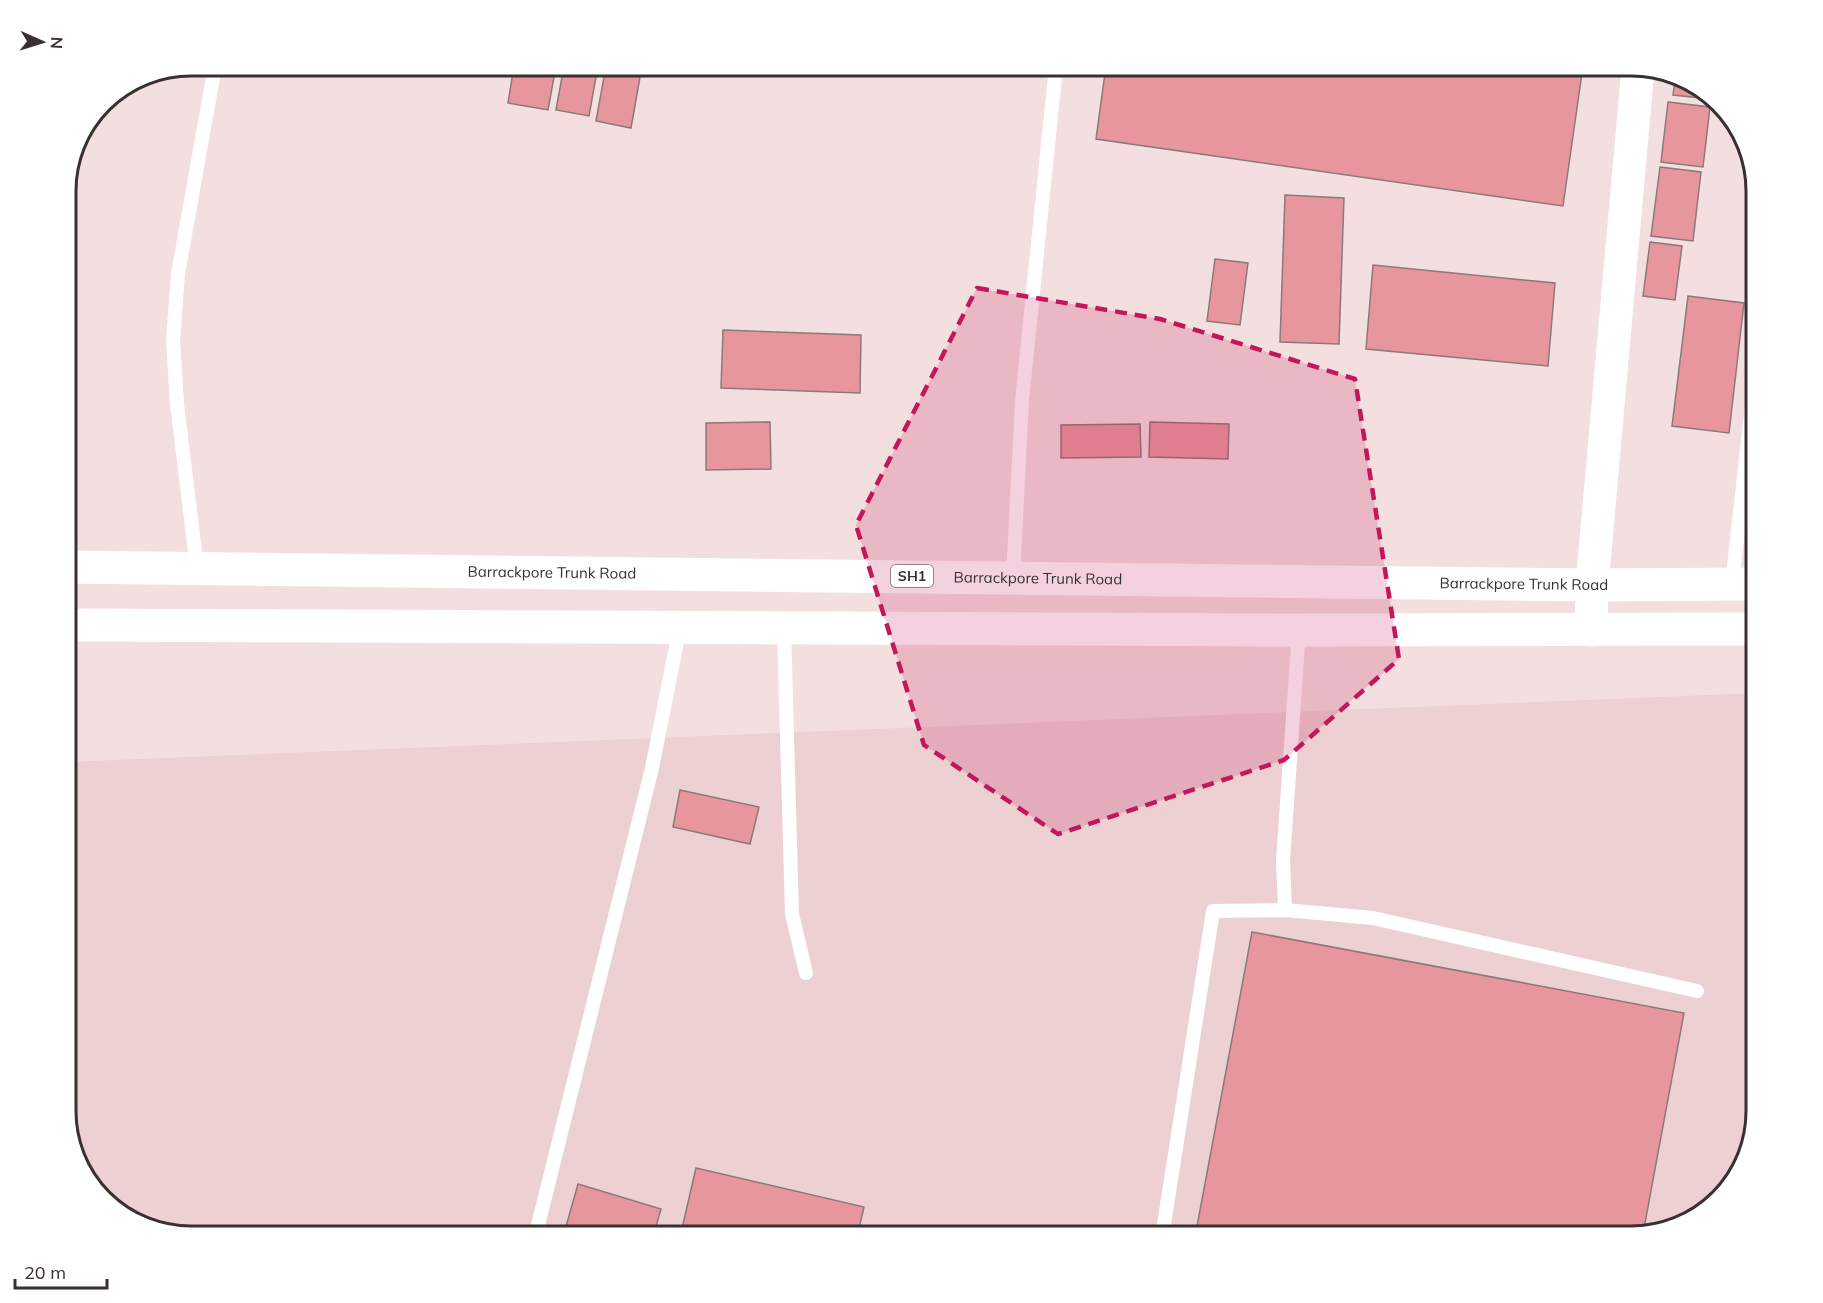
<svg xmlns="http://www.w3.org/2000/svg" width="1823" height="1303" viewBox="0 0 1823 1303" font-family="Mulish,sans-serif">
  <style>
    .built { fill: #edd1d2 }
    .building { fill: #e8969d; stroke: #8b7979; stroke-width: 1.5 }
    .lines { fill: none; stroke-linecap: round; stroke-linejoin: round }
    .lane { stroke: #fff; stroke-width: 14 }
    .secondary { stroke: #fff; stroke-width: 33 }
    .primary { stroke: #fff; stroke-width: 33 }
    .marked { fill: #c2185b; fill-opacity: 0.2; stroke: #c2185b; stroke-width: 4.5; stroke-dasharray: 12 8; stroke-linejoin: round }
    .labels { text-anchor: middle; stroke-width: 4.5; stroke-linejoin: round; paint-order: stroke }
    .shield { fill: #fff; stroke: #746f6f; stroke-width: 1.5 }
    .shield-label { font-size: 14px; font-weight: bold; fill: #393131 }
    .street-label { font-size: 15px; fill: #393131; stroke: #fff }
    .rim { fill: none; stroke: #393131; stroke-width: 3 }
  </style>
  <rect width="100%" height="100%" fill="#f4dfe0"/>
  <path class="built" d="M1757,693V1112L1731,1188L1687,1224L1631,1237H191L115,1211L83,1174L66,1119V762Z"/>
  <path class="building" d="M514,66H556L548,110L508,103Z
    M564,66H598L589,116L556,110Z
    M606,66H642L631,128L596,121Z
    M1106,66H1583L1563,206L1096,139Z
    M1675,81L1708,92L1711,99L1673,95Z
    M1668,102L1710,107L1703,167L1661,162Z
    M1660,167L1701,172L1693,241L1651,236Z
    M1285,195L1344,198L1339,344L1280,342Z
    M1650,242L1682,246L1675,300L1643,296Z
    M1215,259L1248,263L1240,325L1207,321Z
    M1373,265L1555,283L1548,366L1366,349Z
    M1688,296L1744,303L1729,433L1672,426Z
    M723,330L861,335L860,393L721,388Z
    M770,422L771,469L706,470V423Z
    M1150,422L1229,424L1228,459L1149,457Z
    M1140,424L1141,457L1061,458V425Z
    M680,790L759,807L750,844L673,827Z
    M1252,932L1684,1013L1643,1234L1631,1237H1195Z
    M696,1168L864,1207L857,1237H680Z
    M578,1184L661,1209L653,1237H563Z"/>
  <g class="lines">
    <path class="lane" d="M197,568L177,404L173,340L178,274L215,66
      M1013,577L1022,401L1056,66
      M1732,584L1757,360
      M784,628L792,914L806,973
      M1299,630L1283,861L1285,910L1373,918L1697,991
      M535,1237L652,768L680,627
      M1162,1237L1213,911L1285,910"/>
    <path class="secondary" d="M1591,630L1592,585L1638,68"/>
    <g class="primary">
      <path id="s1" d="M66,567L1592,585L1757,584"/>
      <path d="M66,625L1299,630L1757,629"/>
    </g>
  </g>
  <path class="marked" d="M977,288L1160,319L1355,379L1399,659L1284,760L1058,834L924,745L856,525Z"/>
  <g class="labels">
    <rect class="shield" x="891" y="565" width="42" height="22" rx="4.5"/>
    <g class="shield-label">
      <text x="912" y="581">SH1</text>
    </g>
    <g class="street-label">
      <text dy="5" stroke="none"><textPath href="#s1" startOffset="486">Barrackpore Trunk Road</textPath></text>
      <text dy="5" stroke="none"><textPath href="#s1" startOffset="972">Barrackpore Trunk Road</textPath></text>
      <text dy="5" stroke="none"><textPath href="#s1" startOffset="1458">Barrackpore Trunk Road</textPath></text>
    </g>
  </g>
  <path d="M0 0H1823V1303H0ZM191 76H1631A115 115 0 0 1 1746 191V1111A115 115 0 0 1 1631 1226H191A115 115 0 0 1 76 1111V191A115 115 0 0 1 191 76Z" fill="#fff" fill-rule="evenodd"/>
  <path class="rim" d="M191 76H1631A115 115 0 0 1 1746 191V1111A115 115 0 0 1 1631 1226H191A115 115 0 0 1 76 1111V191A115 115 0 0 1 191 76Z"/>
  <g transform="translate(42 42) rotate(93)" stroke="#ffffff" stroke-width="4.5" paint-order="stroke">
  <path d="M0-4.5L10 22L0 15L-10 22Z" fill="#393131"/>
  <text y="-9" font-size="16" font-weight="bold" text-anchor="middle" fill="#393131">N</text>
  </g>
  <path d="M15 1279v9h92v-9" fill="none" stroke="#393131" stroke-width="3"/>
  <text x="24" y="1279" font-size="18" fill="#393131" stroke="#ffffff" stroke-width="4.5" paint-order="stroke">20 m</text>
</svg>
